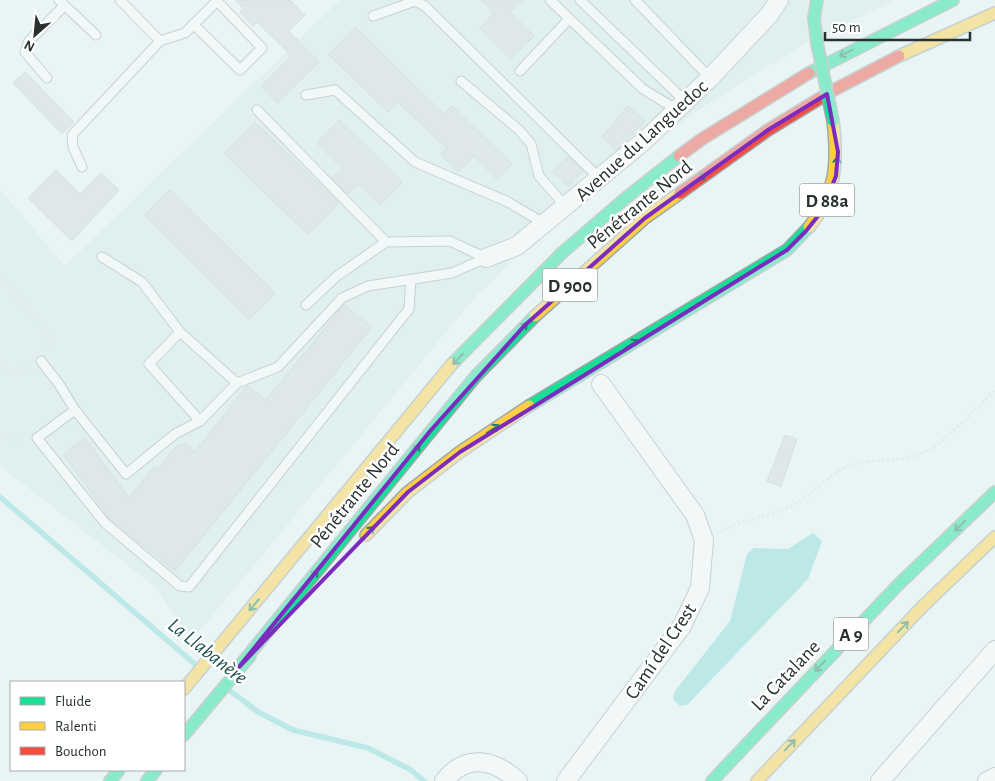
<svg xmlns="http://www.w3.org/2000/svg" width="995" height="781" viewBox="0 0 995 781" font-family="'Alegreya Sans',sans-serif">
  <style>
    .built { fill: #d5e9e9 }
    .water { fill: #86d9da }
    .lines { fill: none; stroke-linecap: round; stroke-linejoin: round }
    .stream { stroke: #86d9da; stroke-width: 5.5 }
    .building { fill: #d2dada; stroke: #bfc7c7 }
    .lane-casing { stroke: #9fa7a7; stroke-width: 11 }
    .street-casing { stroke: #9fa7a7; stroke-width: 20 }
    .fast-casing { stroke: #9fa7a7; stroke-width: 14 }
    .slow-casing { stroke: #9fa7a7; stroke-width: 14 }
    .jam-casing { stroke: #9fa7a7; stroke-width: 14 }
    .path { stroke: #dbdfdf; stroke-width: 3; stroke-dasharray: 2.5 2.5; stroke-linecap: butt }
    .lane { stroke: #fcfdfd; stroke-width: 9 }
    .street { stroke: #fcfdfd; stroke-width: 18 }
    .fast { stroke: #16e098; stroke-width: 11 }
    .slow { stroke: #ffcf43; stroke-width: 11 }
    .jam { stroke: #f24e42; stroke-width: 11 }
    .fast-bridge-casing { stroke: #9fa7a7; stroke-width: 14; stroke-linecap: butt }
    .fast-bridge { stroke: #16e098; stroke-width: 11 }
    .oneway { stroke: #207f5f }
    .marked { fill: none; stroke: #7b2cbf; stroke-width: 4; stroke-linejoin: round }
    .labels { text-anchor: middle; stroke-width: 5; stroke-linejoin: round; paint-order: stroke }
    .shield { fill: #fff; stroke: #686e6e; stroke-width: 1 }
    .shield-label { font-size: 19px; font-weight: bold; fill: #283030 }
    .street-label { font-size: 20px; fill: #283030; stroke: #fff }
    .water-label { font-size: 21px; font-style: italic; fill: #215253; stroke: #fff }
  </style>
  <rect width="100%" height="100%" fill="#e9f4f4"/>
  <path class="built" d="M340,0H895L802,45L697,111L570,208L475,297L193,639L174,617L158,589L0,466V190L65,266Z"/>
  <path class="water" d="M813,533L822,541L808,579L687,705L680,706L673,699L675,691L730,621L747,554L754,548L788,549Z"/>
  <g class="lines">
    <path class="stream" d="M0,497L196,665
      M229,690L258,712L293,730L368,748L411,770L424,781"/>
  </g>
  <path class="building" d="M235,0H290L305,15L289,31L319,62L277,103L261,86L292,56L257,22L253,26L240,12L244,9Z
    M481,0H522L510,12L534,36L511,59L480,28L494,13Z
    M355,27L444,114L452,106L512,164L497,179L474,156L458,172L441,154L447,149L398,102L388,112L329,55Z
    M25,72L74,122L62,134L13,83Z
    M628,106L645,121L617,150L602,137Z
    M339,120L402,182L380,205L358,184L348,194L332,178L342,168L317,143Z
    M255,122L339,203L308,235L224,153Z
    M569,157L583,171L568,187L553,171Z
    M56,170L80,194L101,173L119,190L72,241L28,198Z
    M170,190L275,293L249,319L145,215Z
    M344,305L372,327L175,571L110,519L63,454L85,438L129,498L154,467L158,469L176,446L186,444L195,452L247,386L266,400Z
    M785,435L797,439L781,487L767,481Z"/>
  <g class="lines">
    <defs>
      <path id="lane" d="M59,0L96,35
        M550,0L643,89L677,110
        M580,0L686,102
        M635,0L710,78
        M373,16L415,1L425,6L600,179
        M160,41L185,33L217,1L262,48L240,70L193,24
        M520,71L569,19
        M47,78L25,52L29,41L64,6
        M461,81L519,130L531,144L539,176L566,207
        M306,95L335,90L415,162L508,202L545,224
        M257,110L386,242
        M82,167L73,147L72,135L160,41L120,0
        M102,257L142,282L180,332L237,383L278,367L342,298L368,286L452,273L486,258
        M306,305L337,276L386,242L450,241L486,258
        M180,332L149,364L200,421
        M41,361L59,384L75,410
        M237,383L200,421L175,434L126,474L75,410L37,438L105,523L180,586L189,587L409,309L411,279"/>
      <path id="street" d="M486,258L517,246L645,140L710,78L769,15L779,0
        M444,781C466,753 494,759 518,781
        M566,781L682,626L700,588L704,540L695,515L601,384
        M880,781L995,650
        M987,781L995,777"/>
      <path id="fast" d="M817,0L814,18L817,43
        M809,73L953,0
        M452,364L563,252L627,197L679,156
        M529,406L787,250L809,227
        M238,668L475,377L535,316
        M184,735L250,656
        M110,781L119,770
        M147,781L156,770
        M712,781L898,585L995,492"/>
      <path id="slow" d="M899,56L995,13
        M809,227C836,195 838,162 833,121
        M535,316L645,218L680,193
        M366,535L408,492L460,452L529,406
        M184,689L452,364
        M757,781L922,607L995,537"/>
      <path id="jam" d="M679,156L702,139L809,73
        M680,193L768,130L832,91L899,56"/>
    </defs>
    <use href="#lane" class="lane-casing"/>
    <use href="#street" class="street-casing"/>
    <use href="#fast" class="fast-casing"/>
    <use href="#slow" class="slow-casing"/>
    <use href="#jam" class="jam-casing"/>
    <path class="path" d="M0,276L48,334L50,344L46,351
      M0,362L9,371L30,367
      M0,437L24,441
      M720,532C744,518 771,517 795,504C814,494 829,474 848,466C868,458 888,462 909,458C938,453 974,410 995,390"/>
    <use href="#lane" class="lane"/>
    <use href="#street" class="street"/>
    <use href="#fast" class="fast"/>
    <use href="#slow" class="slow"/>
    <use href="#jam" class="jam"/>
    <defs>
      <path id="fast-bridge" d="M817,43L833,121"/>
    </defs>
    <use href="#fast-bridge" class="fast-bridge-casing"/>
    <use href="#fast-bridge" class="fast-bridge"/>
  </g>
  <defs><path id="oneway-shaft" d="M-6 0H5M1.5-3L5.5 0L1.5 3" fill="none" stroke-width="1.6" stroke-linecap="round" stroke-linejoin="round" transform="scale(1.25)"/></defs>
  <g class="oneway">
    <use href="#oneway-shaft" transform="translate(846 53) rotate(153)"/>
    <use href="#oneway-shaft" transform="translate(837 164) rotate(-86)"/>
    <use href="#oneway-shaft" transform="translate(700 178) rotate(-35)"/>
    <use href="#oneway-shaft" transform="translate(522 328) rotate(-45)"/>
    <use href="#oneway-shaft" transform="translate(632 344) rotate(-32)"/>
    <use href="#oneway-shaft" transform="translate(458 359) rotate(133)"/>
    <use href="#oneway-shaft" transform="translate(493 429) rotate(-34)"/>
    <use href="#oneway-shaft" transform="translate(415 450) rotate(-51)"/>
    <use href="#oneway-shaft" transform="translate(960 526) rotate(136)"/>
    <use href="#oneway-shaft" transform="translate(369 532) rotate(-46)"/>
    <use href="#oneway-shaft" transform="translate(313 576) rotate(-51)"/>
    <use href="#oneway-shaft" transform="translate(254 605) rotate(130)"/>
    <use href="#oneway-shaft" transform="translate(903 627) rotate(-46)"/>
    <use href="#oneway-shaft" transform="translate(820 666) rotate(134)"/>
    <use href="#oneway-shaft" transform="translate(790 745) rotate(-46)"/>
  </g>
  <path d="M0 0H995V781H0ZM827,94L838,152L836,176L822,211L806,231L787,250L460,452L408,492L238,668L431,430L524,326L645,218L768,130Z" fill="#e9f4f4" fill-opacity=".55" fill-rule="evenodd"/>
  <path class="marked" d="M827,94L838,152L836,176L822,211L806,231L787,250L460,452L408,492L238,668L431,430L524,326L645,218L768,130Z"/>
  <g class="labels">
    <g class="shield">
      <rect x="799.5" y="183.5" width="55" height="33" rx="4"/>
      <rect x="542.5" y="268.5" width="55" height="33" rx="4"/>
      <rect x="833.5" y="617.5" width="35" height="33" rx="4"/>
    </g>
    <g class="shield-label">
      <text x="827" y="207">D 88a</text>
      <text x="570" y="292">D 900</text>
      <text x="851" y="641">A 9</text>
    </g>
    <g class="street-label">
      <text transform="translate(641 140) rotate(-42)" y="7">Avenue du Languedoc</text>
      <text transform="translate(639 204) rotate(-39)" y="7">Pénétrante Nord</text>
      <text transform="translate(354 495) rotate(-51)" y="7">Pénétrante Nord</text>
      <text transform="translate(660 651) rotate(-56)" y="7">Camí del Crest</text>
      <text transform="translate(785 675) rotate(-46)" y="7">La Catalane</text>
    </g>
    <g class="water-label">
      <text transform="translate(208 651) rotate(38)" y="7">La Llabanère</text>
    </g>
  </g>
  <rect x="10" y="681" width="175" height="90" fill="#ffffff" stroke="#a9acac"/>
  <rect x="20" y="697" width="25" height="8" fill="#16e098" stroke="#a9acac"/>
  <text x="55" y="706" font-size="15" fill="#283030">Fluide</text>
  <rect x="20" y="722" width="25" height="8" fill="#ffcf43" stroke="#a9acac"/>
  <text x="55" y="731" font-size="15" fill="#283030">Ralenti</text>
  <rect x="20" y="747" width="25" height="8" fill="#f24e42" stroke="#a9acac"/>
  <text x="55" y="756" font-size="15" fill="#283030">Bouchon</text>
  <g transform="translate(35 35) rotate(207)" stroke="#ffffff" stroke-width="4" paint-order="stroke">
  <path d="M0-4L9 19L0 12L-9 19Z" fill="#283030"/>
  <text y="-8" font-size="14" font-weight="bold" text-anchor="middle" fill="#283030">N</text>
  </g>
  <path d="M825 32v8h145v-8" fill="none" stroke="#283030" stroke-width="2.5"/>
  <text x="832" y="32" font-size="15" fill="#283030" stroke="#ffffff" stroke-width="4" paint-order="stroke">50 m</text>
</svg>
